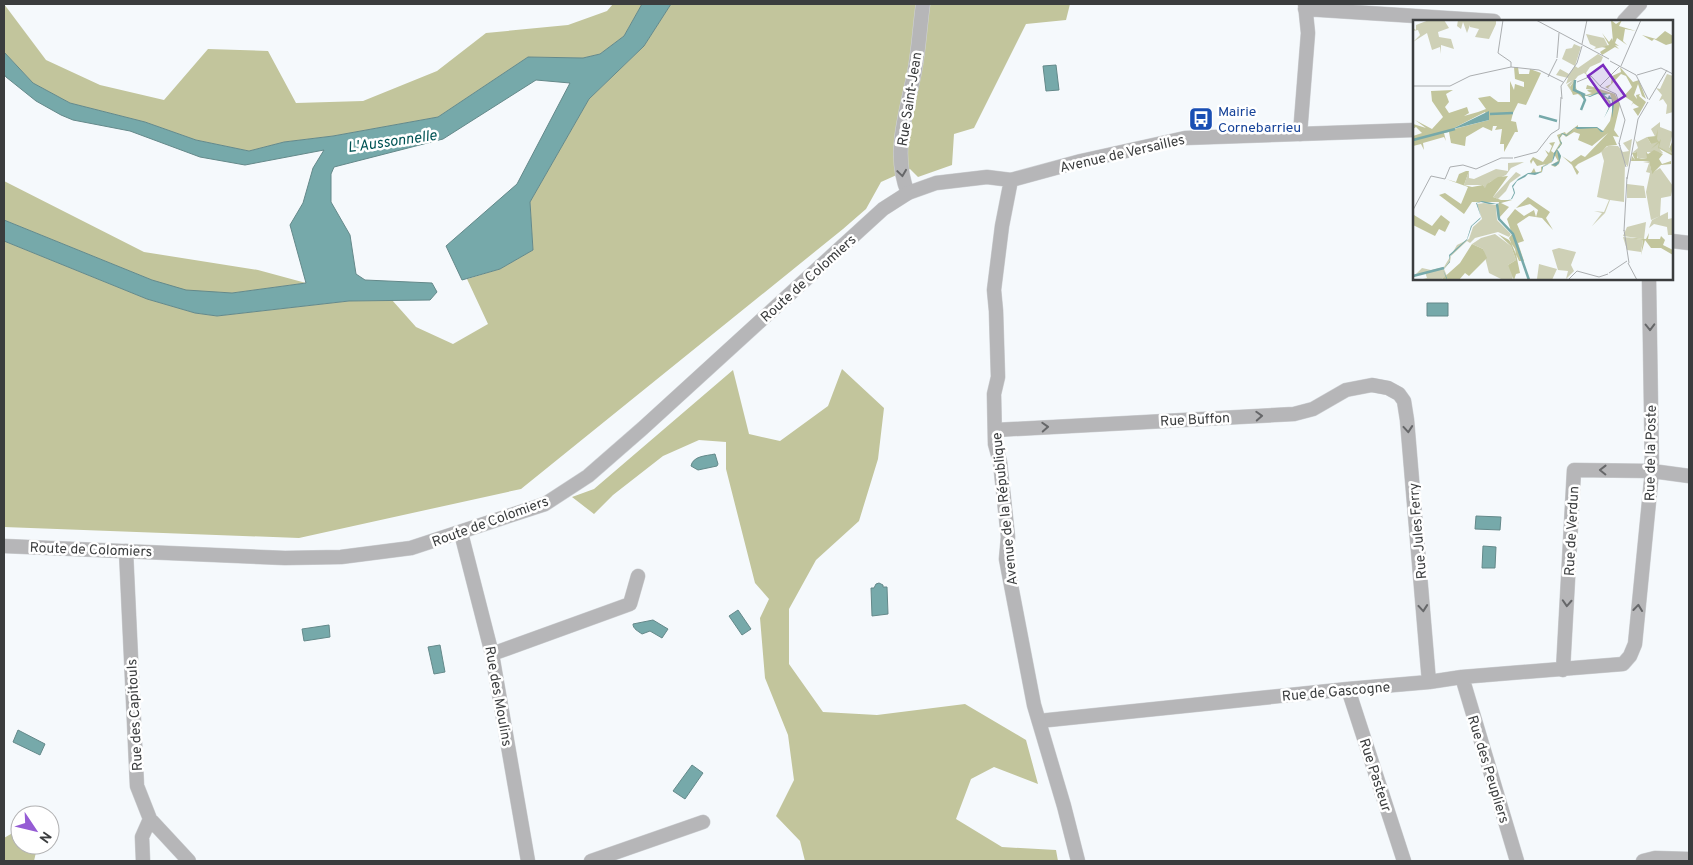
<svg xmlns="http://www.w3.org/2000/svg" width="1693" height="865" viewBox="0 0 1693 865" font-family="Overpass,sans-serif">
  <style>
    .forest { fill: #c2c59c }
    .water { fill: #76a9aa; stroke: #64898a }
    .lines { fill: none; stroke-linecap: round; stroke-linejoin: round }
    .minor-casing { stroke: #d0d3d6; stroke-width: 15 }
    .tertiary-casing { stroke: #d0d3d6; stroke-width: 15 }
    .minor { stroke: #b6b6b8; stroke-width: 14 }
    .tertiary { stroke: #b6b6b8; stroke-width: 14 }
    .oneway { stroke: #666769 }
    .labels { text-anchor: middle; stroke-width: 5; stroke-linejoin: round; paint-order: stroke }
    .street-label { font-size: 14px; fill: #3b3d3e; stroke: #fff }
    .transit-label { font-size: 14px; fill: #164399; stroke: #fff; text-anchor: start }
    .water-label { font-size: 15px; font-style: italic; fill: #015354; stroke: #fff }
    .inset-river { fill: none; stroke: #76a9aa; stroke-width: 2.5 }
    .inset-road { fill: none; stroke: #abaeb0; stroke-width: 1 }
    .view { fill: #7b2cbf; fill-opacity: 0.15; stroke: #7b2cbf; stroke-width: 2.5 }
    .inset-edge { fill: none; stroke: #3b3d3e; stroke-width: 2.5 }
  </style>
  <rect width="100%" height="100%" fill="#f5f9fc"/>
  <path class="forest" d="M4,4L46,60L100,85L164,100L208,49L268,51L296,103L363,101L437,71L486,33L568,25L607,11L613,4H642L624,36L600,54L583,58L528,57L438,117L333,136L284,142L249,151L196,140L145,122L70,103L33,83L4,52Z
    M671,4H1070L1066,20L1026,24L974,128L954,134L952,165L918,177L910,169L881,182L866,209L843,229L521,489L299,538L4,527V241L147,299L195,313L217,316L349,301L392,300L416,327L453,344L488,324L467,279L500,269L533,250L530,202L589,99L644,46Z
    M4,181L144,252L258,270L306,283L232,293L186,291L152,280L4,220Z
    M842,369L884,408L878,459L859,521L816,560L789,609V664L823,712L877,715L965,704L1026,740L1038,784L994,767L971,779L956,819L1002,847L1056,850L1058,861H805L800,841L776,816L794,780L788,735L765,678L760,618L769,599L755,583L726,469V442L699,440L663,456L613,495L594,514L572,497L594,489L733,370L749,434L780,441L828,406Z
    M16,831L20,834V845H34L37,848L34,861H4V838Z"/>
  <path class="water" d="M642,4H671L644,46L589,99L530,202L533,250L500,269L462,280L446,246L517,184L570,83L536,80L443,139L334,167L331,174V202L350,235L356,274L365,280L432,283L437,292L430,300L349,301L217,316L195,313L147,299L4,241V220L152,280L186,290L232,293L306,283L290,225L303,203L313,168L324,150L245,165L200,157L130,131L73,120L61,115L36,101L6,77L4,74V52L33,83L70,103L145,122L196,140L249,151L284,142L333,136L438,117L528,57L583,58L600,54L624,36Z
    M1056,65L1059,90L1046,91L1043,66Z
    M1427,303H1448V316H1427Z
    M715,454L718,464L717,466L698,470L691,466C693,456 705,456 715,454Z
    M1476,516L1501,517L1500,530L1475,529Z
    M1483,546L1496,547L1495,568H1482Z
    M879,583L883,585V587H887L888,614L872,616L871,588H874L876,584Z
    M738,610L751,629L742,635L729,616Z
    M653,620L668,629L662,638L650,631L642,634C638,631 633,629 633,624Z
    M329,625L330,637L304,641L302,629Z
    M440,645L445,672L434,674L428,647Z
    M18,730L45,744L40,755L13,742Z
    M692,765L703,773L685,799L673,791Z"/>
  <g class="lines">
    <defs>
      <path id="minor" d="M1305,9L1494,21
        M1300,134L1308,33L1305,4
        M908,193C891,152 908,109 915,69C919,47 920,25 923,4
        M1672,241L1689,243
        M996,430L1294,414L1313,409L1346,390L1372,385L1388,388L1399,394L1404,401L1407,420L1429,682
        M461,533L492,654L528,861
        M126,551L137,786L150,819L189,861
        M492,654L630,604L638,576
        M1563,670L1574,470L1652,471L1689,476
        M1462,677L1517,861
        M1348,689L1404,861
        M1039,721L1348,689L1429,682L1462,677L1623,664L1630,656L1635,644L1652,471L1649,279
        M143,861L142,837L150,819
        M591,861L703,822
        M1643,861L1655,858L1689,859"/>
      <path id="tertiary" d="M1624,21L1640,4
        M1011,180L1002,226L994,290L996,311L998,377L994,394L995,444L1000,462L1008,537L1006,559L1034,705L1064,806L1078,861
        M4,546L285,558L341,557L411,548L545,504L588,476L643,428L883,209L908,193L936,183L987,177L1011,180L1081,161L1185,138L1414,130"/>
    </defs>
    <use href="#minor" class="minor-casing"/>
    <use href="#tertiary" class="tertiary-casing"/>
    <use href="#minor" class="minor"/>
    <use href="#tertiary" class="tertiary"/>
  </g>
  <defs><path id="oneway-chevron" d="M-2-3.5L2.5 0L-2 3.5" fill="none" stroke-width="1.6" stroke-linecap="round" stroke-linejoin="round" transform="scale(1.25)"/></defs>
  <g class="oneway">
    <use href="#oneway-chevron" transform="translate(902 173) rotate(82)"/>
    <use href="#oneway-chevron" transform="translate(1650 327) rotate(89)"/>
    <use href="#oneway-chevron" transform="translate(1259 416) rotate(-3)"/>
    <use href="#oneway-chevron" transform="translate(1045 427) rotate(-3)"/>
    <use href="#oneway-chevron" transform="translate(1408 429) rotate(85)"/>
    <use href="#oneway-chevron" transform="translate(1603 470) rotate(-179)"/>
    <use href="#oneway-chevron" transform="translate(1567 603) rotate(93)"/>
    <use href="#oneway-chevron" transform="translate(1423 608) rotate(85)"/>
    <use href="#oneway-chevron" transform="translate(1638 608) rotate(-84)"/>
  </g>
  <defs>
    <symbol id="bus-square" viewBox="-11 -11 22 22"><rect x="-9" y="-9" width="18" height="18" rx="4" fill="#1a4fb4" stroke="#fff"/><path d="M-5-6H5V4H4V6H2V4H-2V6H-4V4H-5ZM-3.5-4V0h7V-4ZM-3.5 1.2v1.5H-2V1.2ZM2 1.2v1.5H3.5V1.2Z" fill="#fff"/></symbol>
  </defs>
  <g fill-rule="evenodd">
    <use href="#bus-square" x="1187" y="105" width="28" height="28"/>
  </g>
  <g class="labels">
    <g class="street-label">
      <text transform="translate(909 99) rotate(-81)" y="5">Rue Saint-Jean</text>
      <text transform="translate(1122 153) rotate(-13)" y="5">Avenue de Versailles</text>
      <text transform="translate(808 278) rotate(-42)" y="5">Route de Colomiers</text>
      <text transform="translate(1195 419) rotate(-3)" y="5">Rue Buffon</text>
      <text transform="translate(1650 453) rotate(-89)" y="5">Rue de la Poste</text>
      <text transform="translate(1004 509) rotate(-96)" y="5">Avenue de la République</text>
      <text transform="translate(490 521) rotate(-20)" y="5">Route de Colomiers</text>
      <text transform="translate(1417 531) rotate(-95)" y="5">Rue Jules Ferry</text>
      <text transform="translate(1571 531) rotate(-87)" y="5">Rue de Verdun</text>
      <text transform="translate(91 549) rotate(2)" y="5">Route de Colomiers</text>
      <text transform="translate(1336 691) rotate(-5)" y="5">Rue de Gascogne</text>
      <text transform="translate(499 696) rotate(80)" y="5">Rue des Moulins</text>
      <text transform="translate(134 715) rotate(-93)" y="5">Rue des Capitouls</text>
      <text transform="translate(1489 769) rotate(73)" y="5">Rue des Peupliers</text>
      <text transform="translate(1376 775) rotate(72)" y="5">Rue Pasteur</text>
    </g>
    <g class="transit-label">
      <text x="1218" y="116">Mairie<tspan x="1218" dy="16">Cornebarrieu</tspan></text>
    </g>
    <g class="water-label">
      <text transform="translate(392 141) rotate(-8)" y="5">L'Aussonnelle</text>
    </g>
  </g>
  <g transform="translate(1413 20)">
    <rect width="260" height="260" fill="#f5f9fc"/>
    <path d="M16,0H31L36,8L25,12L26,17L38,19L41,29L28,25V34L27,27L19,30L14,13L0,22L7,15L5,10L0,11V8L3,10V5ZM45,0H83V4L76,19L62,17L66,9L57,7V5L54,13L50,2L48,9L44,6ZM173,14L191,18L195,26L181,29L183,27L177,24ZM161,24L168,27L162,46L149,39L153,29L159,28ZM185,34L190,37L188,42L177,47L173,53L175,56L171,53L165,56L157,66L160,74L154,65L160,60L153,64L155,58L143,55L147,49L156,54L162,46L165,48ZM254,54L260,56V92L253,94L254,85L250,79L246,81L249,75L243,68L247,69ZM247,102V107L260,112L256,129L260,134L245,127L250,133L234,132V138L225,139L223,132L219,133L225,128L222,119L224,122L234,117L238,124L244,120L238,109ZM219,119L215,147L212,143L211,182L197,180L192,193L179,206L189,193L181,191L191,192L196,180L184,177L191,141L188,131L195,126H205L210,132L216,131L210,123ZM236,141L239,153L247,148L260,166L258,176L248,178L247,196L238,200L233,172L237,153L233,152L236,143L230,142ZM111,142L98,148L93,155L77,162L72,169L70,165H51L56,151V158L61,159L83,149L95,151V143ZM103,152L108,155L97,163L93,171L85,179L80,177ZM214,164L231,166L233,178H214ZM71,183L83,185L84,200L98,214L96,217L85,212L62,218L57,223L54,221L38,236L37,242L31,249L34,256L27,260L10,259L14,258L12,252L0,257L9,248L18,250L31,247L44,225L56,219L60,207L69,199L64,184ZM255,192V199L260,198V215H255L254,207L241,204L236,208L239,200ZM233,202L231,219L210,216L214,207ZM82,214L98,226L103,240L95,245L101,253L99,260H90L76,253L70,229L59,224L68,218ZM210,217L230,220L228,232L214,230ZM146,228L163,232L158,245L161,251L153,259L155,251L145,250L139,230ZM126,244L144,249L139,260L124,259Z" fill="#ced0b6"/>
    <path d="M198,0L203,4L209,0L206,6L223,11L212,9L210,21L214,25L204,18L202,23L206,26L202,25L206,29L202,27L189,35L187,32L193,28L189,27L196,25L189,13L196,22L199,18L200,21ZM252,11L260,16V23L253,25L241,19L239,21L229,15L243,19ZM101,47H105L106,54H116L117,49L128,53L113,85L105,83L100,93L98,101L103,102L105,112H102L91,132V124H87L89,109L82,110L84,106H80L79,111L70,107L53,117L52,126L38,123L36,112L31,113L33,121L31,117L10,123L11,130L8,124L0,126V116L9,113L3,107L0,109V104L13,108L2,100L19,109L30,97L19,81L18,71L40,70L33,74L36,82L32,87L36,93L54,87L56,93L51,96L65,92L73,89L65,78L77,76L85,82H97V61L101,70L102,64L111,67V62L102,59ZM72,92L76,100L41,109V108ZM207,47L220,62L226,60L233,79L229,76L225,64L221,75L224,79L223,75L227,74L226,76L233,82L225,96L220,89L226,87L220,83L218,86L220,82L211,76L219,67L213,56L208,54L195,68L198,70L192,67L198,64L199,56L208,52ZM161,61L164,71L173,75L179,73L176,72L174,70H181L173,69L174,65L202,74L207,85L201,110L206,117L200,116L204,125L194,126L187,133L165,144L162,147L166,152L164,155L159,145L149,136L158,142L168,135L172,137L195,113L179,126L165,120L167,114L161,112L153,117L150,114L147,118L149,124L144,130L148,136L146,144L142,147L138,145L145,141L141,134L139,142L129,147V152L122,154L118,153L121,148L123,153L128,151V147L133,144L124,146L120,140L118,144L117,141L120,137L130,142L135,135L132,130L136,133L139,126L136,123L142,122L138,131L141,133L147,123L144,115L152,112L153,114L165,105V108L183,107L190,111L197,101L200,86L197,74H190L196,80L197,84V86L193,94L197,85L193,79L185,74L172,76V80L165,74L160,75L157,67ZM245,109L244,119L246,122L248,119L246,127L260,134L256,129L260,120V136L245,128L246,123L238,129L245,122L238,124L234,117L243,116ZM241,130L250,134L246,139L249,144L258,141V144L248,145L239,154L236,141H218L219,136L222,140L219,133L224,132V138L228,139L234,138L233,132L235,134ZM53,151H56L51,165L59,167L70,165L72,168L74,164L85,157L95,156L80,177L88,180H99L88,183L96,187L86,198L88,202L85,199L84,189L86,182H59L51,194L26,175L32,173L48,184L55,167L33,159L43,162L46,154ZM115,177L137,192L133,198L140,210L129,198L116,196L104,204L111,221L105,223L111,241H106L96,218L99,214L94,199L102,189L111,196L121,190L123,197L125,190L117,184L103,188ZM1,195L19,206L28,195L37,202L32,212L26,209L22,216L0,205ZM236,213L235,219H247L248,216L252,220L250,225L260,230V235L248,228H238L232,220L228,235L230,220L210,217L233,219ZM85,214L96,220L102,229L107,253L103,254L101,260L95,245L103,240L98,226ZM59,224L70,229L74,238L56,256L52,253L46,260H28L47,243Z" fill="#c2c59c" fill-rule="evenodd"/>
    <path d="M185,72L195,74L191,75L195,78L196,75L199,79L201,85L199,98L191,112H188L184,108L166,109H164L162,107L154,116L149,114L146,119L149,123L146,128L144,129L146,132L148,136L146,143L143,146L138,145L146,141L144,130L140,141L134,145L130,147L129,152L122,155L115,154L112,157L104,161L100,167L101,169L102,173L99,179L83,184H76L68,182L64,183L68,197L67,199L59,206L54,220L37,236V242L30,250L34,258V260L30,250L37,241L36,235L54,219L58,206L68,197L63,183L69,181L84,184L98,179L101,173L99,166L105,159L115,153L129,152V147L139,142L141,133L148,124L146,118L149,113L154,115L162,107H184L191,112L199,98V79H195L197,81L198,85L191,98L197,85L196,80L186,73L177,77L169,74L177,76ZM76,91V100L40,109L41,108Z" fill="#76a9aa"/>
    <path class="inset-river" d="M162,60L161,70L172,75M168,90L172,80L169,74M77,94L100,93M126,96L144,101M0,120L42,109M84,184L86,199L100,214L116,260M0,256L31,248"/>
    <path class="inset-road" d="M90,0L85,33L98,42V47M123,0L196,39M169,24L174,0M144,38L146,13M197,41L223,55L235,79M208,46L228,0M224,55L248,48L260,54M135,57L144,39M164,62L178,56L188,67L203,74L212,100L206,123M0,66H37L57,56L98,47L126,50L150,62M187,66L207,46M149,79L148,66L164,43L169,26M236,80L254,50M207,126L206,123L213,147M101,138L124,132L138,114L146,109L148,77M214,159L225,99L235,82M0,190L18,156L32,159L37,147L50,145L63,149L88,138H100M211,210L216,243M211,211L214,157M215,243L224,260M196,253L214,241M155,260L164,251L186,257L195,254"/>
    <path class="view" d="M190,45L212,76L196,86L175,56Z"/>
    <rect width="260" height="260" class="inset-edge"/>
  </g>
  <rect width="1693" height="865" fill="none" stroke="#3b3d3e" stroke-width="10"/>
  <g transform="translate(35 830) rotate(125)"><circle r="24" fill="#ffffff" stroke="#b1b1b2"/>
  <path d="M0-4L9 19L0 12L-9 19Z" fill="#955cd4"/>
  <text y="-8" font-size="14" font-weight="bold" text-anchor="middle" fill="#3b3d3e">N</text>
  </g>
</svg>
